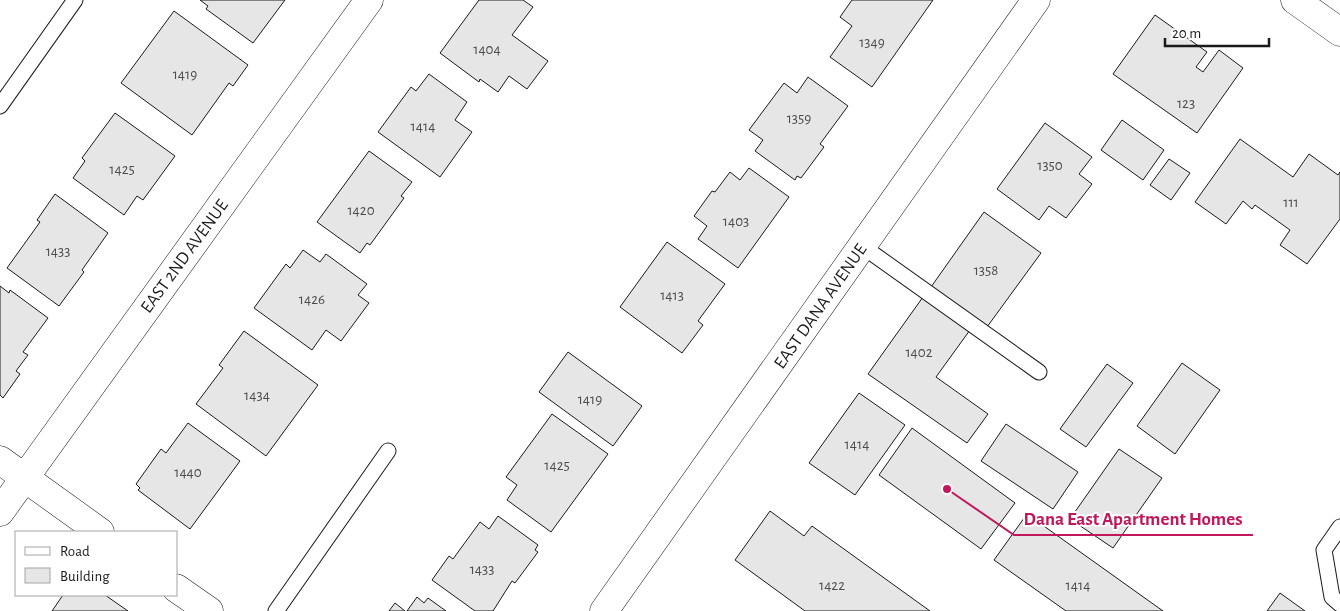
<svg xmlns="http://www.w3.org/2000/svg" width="1340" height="611" viewBox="0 0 1340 611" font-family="'Alegreya Sans',sans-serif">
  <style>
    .building { fill: #e6e6e6; stroke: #1a1a1a }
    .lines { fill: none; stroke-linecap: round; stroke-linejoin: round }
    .lane-casing { stroke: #1a1a1a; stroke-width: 17 }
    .street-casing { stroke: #1a1a1a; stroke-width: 29 }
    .lane { stroke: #fff; stroke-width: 15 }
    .street { stroke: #fff; stroke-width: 28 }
    .labels { text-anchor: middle; stroke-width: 4; stroke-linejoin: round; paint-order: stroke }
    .number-label { font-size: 15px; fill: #4d4d4d }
    .street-label { font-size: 18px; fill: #1a1a1a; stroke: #fff }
    .leader { fill: none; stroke: #c2185b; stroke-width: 2 }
    .callout-dot { fill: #c2185b; stroke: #fff; stroke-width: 2 }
    .callout-label { font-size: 19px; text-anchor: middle; font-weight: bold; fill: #c2185b; stroke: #fff; stroke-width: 4; stroke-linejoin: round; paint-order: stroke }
  </style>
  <rect width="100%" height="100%" fill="#fff"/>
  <path class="building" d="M200,0H285L253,43L206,9L208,6Z
    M479,0H523L533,7L512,35L548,61L527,89L509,76L498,92L480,79L479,82L440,53Z
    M852,0H933L872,87L830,57L852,26L840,17Z
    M174,11L248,65L233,86L229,83L192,135L121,83Z
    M1155,15L1207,52L1196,67L1203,72L1219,50L1243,68L1197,133L1113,74Z
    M429,74L467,102L455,120L472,132L440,177L378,132L411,87L416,91Z
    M808,77L848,106L820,144L824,147L801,178L797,176L795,180L755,151L763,140L749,130L784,83L797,93Z
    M115,113L175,156L143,200L137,196L124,215L73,178L85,161L82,158Z
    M1122,120L1164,150L1143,180L1101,150Z
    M1045,123L1092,157L1079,174L1092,184L1066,218L1049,206L1039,220L997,189Z
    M1240,139L1293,177L1309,154L1338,175L1340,172V219L1307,264L1280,245L1290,230L1255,205L1252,209L1243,201L1226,224L1195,202Z
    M369,151L412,182L401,196L404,198L370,245L367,243L360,253L317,222Z
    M1169,159L1190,173L1171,200L1150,185Z
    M749,168L789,197L738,268L698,239L707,226L694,216L712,191L715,192L730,172L740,180Z
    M55,194L108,233L82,270L84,272L59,306L7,268L40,222L37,220Z
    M984,212L1041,253L987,327L931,287Z
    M667,242L725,284L698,321L703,325L682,353L620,307Z
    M303,250L320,262L326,254L367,284L358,295L369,303L341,341L326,330L312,350L254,308L286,264L290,268Z
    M0,286L9,293L10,290L48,318L23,352L28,355L16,371L20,374L3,398L0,395Z
    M923,297L970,330L936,377L988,414L967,443L868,374Z
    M244,331L318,385L266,456L196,404L223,368L219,365Z
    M568,352L642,406L613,446L539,392Z
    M1182,363L1220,390L1175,454L1137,426Z
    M1107,364L1133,383L1086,447L1060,429Z
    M859,393L905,425L855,495L809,463Z
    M552,414L608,454L551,532L507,500L517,485L506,477Z
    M188,423L240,461L190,529L138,490L140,488L136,484L161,449L166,453Z
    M1006,424L1078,472L1053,509L981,461Z
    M912,428L1015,503L981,549L879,475Z
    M1119,449L1162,478L1113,548L1070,519Z
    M770,511L804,536L812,526L930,611H805L735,560Z
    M1027,514L1163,611H1066L994,560Z
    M498,516L538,545L535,550L538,552L515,583L512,581L493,611H475L432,580L449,556L453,559L480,522L489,529Z
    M1280,593L1305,611H1267Z
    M63,595H105L128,611H52Z
    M417,597L424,603L428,598L446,611H407Z
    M395,603L405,611H389Z"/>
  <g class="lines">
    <defs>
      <path id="lane" d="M0,106L75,0
        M862,246L1039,372
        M1340,527L1324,550L1332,597L1340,604
        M276,611L388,451"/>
      <path id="street" d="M1295,0L1340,32
        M0,460L100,532
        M0,512L369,0
        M176,588L209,611
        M604,611L1036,0"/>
    </defs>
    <use href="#lane" class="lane-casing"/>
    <use href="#street" class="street-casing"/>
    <use href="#lane" class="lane"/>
    <use href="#street" class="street"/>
  </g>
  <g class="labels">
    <g class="number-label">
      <text x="872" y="47">1349</text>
      <text x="487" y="54">1404</text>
      <text x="185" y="79">1419</text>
      <text x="1186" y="108">123</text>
      <text x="799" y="123">1359</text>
      <text x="423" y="131">1414</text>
      <text x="1050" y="170">1350</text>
      <text x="122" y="174">1425</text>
      <text x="1291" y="207">111</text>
      <text x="361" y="215">1420</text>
      <text x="736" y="226">1403</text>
      <text x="58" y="256">1433</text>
      <text x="986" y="275">1358</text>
      <text x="672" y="300">1413</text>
      <text x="312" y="304">1426</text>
      <text x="919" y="357">1402</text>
      <text x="257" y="400">1434</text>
      <text x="590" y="404">1419</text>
      <text x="857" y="449">1414</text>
      <text x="557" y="470">1425</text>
      <text x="188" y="477">1440</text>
      <text x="482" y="574">1433</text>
      <text x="832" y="590">1422</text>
      <text x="1078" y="590">1414</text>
    </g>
    <g class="street-label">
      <text transform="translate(184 256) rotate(-54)" y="6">EAST 2ND AVENUE</text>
      <text transform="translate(820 306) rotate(-55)" y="6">EAST DANA AVENUE</text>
    </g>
  </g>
  <path class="leader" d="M947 489L1014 535H1253"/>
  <circle class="callout-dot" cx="947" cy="489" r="5"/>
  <g class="callout-label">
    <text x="1133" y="525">Dana East Apartment Homes</text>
  </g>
  <rect x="15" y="531" width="162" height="65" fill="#ffffff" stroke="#a3a3a3"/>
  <rect x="25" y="547" width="25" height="8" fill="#ffffff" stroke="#a3a3a3"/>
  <text x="60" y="556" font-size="15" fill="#1a1a1a">Road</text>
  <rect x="25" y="568" width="25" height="15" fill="#e6e6e6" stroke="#a3a3a3"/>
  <text x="60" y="581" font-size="15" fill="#1a1a1a">Building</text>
  <path d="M1165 38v8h104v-8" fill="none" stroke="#1a1a1a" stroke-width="2.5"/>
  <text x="1172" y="38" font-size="15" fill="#1a1a1a" stroke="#ffffff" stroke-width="4" paint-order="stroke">20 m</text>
</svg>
